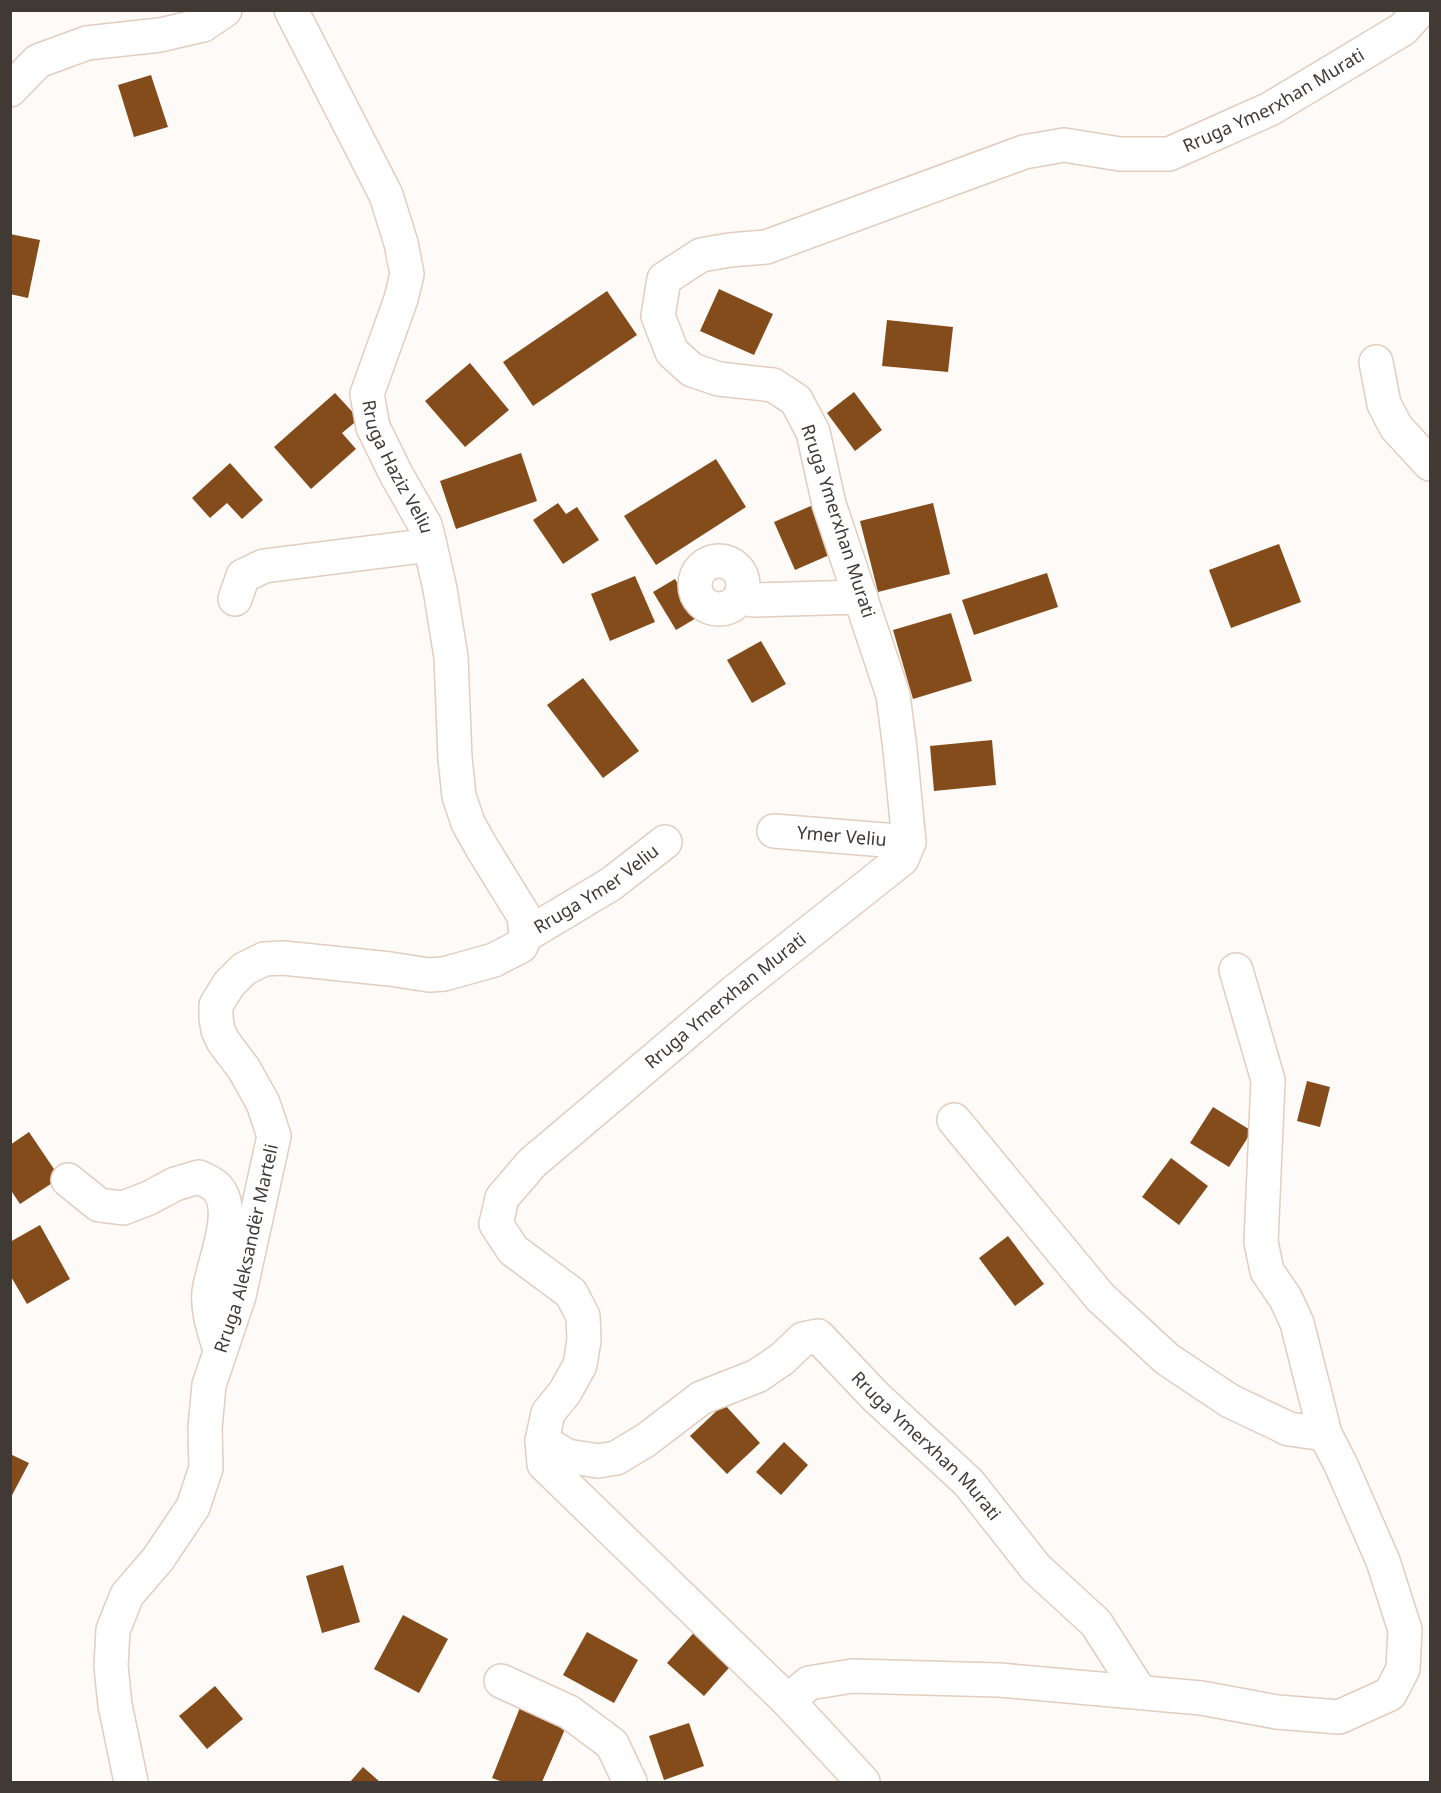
<svg xmlns="http://www.w3.org/2000/svg" width="1441" height="1793" viewBox="0 0 1441 1793" font-family="'Noto Sans',sans-serif">
  <style>
    .building { fill: #854c1b }
    .lines { fill: none; stroke-linecap: round; stroke-linejoin: round }
    .minor-casing { stroke: #e2cdbe; stroke-width: 36 }
    .minor { stroke: #fff; stroke-width: 33 }
    .labels { text-anchor: middle; stroke-width: 6; stroke-linejoin: round; paint-order: stroke }
    .street-label { font-size: 18px; fill: #413933; stroke: #fff }
  </style>
  <rect width="100%" height="100%" fill="#fefaf7"/>
  <path class="building" d="M151,75L168,127L134,137L118,85Z
    M10,234L40,240L28,298L10,294Z
    M719,289L773,314L754,355L700,331Z
    M607,291L637,335L533,406L503,362Z
    M887,320L953,327L948,372L882,366Z
    M470,363L509,410L465,447L425,401Z
    M854,392L882,430L855,451L827,413Z
    M335,393L359,419L342,433L356,449L311,489L274,447Z
    M521,453L537,501L456,529L440,481Z
    M716,459L746,507L656,565L624,516Z
    M230,463L263,500L242,519L227,503L210,518L192,498Z
    M558,503L566,514L577,507L599,540L563,564L533,520Z
    M933,503L950,574L878,592L860,521Z
    M813,505L834,553L795,570L774,522Z
    M1279,544L1301,602L1231,628L1209,570Z
    M1047,573L1058,607L974,635L962,600Z
    M635,576L655,622L610,641L591,594Z
    M675,579L698,617L676,630L653,592Z
    M951,613L972,681L913,699L893,630Z
    M761,641L786,684L752,703L727,660Z
    M583,678L639,751L603,778L547,705Z
    M992,740L996,785L934,791L930,746Z
    M1307,1081L1330,1087L1320,1127L1297,1121Z
    M1213,1107L1252,1131L1229,1167L1190,1143Z
    M29,1132L60,1178L20,1204L10,1189V1145Z
    M1171,1158L1208,1186L1179,1225L1142,1197Z
    M40,1225L70,1279L27,1304L10,1275V1242Z
    M1008,1236L1044,1284L1015,1306L979,1258Z
    M724,1404L760,1443L727,1474L690,1436Z
    M784,1442L808,1465L781,1495L756,1472Z
    M10,1454L29,1463L10,1499Z
    M343,1565L360,1622L322,1633L306,1576Z
    M403,1615L448,1639L419,1693L374,1669Z
    M698,1628L735,1661L704,1696L667,1663Z
    M587,1632L638,1660L614,1703L563,1675Z
    M215,1686L243,1719L207,1749L179,1716Z
    M523,1700L569,1720L542,1782H503L492,1778Z
    M689,1723L704,1766L664,1780L649,1736Z
    M363,1767L380,1782H350Z"/>
  <g class="lines">
    <defs>
      <g id="minor">
        <path id="s1" d="M291,10L386,195L401,243L407,274L401,299L367,394L373,427L396,474L425,525L430,545L440,589L451,657L455,758L459,796L468,823L482,848L524,916L526,935"/>
        <path d="M10,90L38,61L87,43L160,35L203,25L225,10"/>
        <path d="M1376,362L1384,404L1396,427L1430,464"/>
        <circle cx="719" cy="585" r="24"/>
        <path d="M742,593L752,600L861,597"/>
        <path d="M235,599L243,576L264,566L430,545"/>
        <path id="s2" d="M774,831L909,842"/>
        <path id="s3" d="M526,935L611,884L665,842"/>
        <path d="M954,1120L1100,1297L1167,1359L1230,1401L1289,1429L1325,1434"/>
        <path d="M68,1180L99,1205L123,1208L149,1198L175,1184L199,1177C204,1180 211,1182 215,1186C240,1207 212,1265 209,1292C207,1312 215,1332 220,1351"/>
        <path id="s4" d="M542,1441L567,1456L598,1461L616,1458L646,1440L701,1398L757,1376L782,1359L803,1339L818,1336L876,1397L969,1483L1036,1568L1096,1623L1140,1692"/>
        <path d="M501,1681L569,1712L612,1744L630,1782"/>
        <path d="M788,1701L809,1683L852,1676L999,1680L1201,1698L1277,1712L1339,1717L1390,1694L1403,1669L1405,1630L1383,1561L1341,1465L1325,1434L1297,1323L1286,1299L1267,1271L1261,1242L1268,1080L1236,970"/>
        <path id="s5" d="M131,1782L115,1705L111,1666L113,1630L127,1595L158,1559L193,1507L206,1468L205,1428L209,1385L239,1296L274,1136L263,1103L244,1069L223,1041L218,1030L216,1018V1005L229,984L244,969L264,959L283,958L390,969L429,975L444,974L494,960L521,946L526,935"/>
        <path id="s6" d="M863,1782L788,1701L544,1464L542,1441L548,1413L565,1392L580,1365L584,1340L583,1316L571,1293L513,1250L496,1224L502,1198L532,1163L734,992L902,859L909,842L900,749L893,695L829,504L813,432L796,400L773,385L719,379L692,370L672,352L658,316L664,279L701,255L730,250L766,247L1024,152L1064,145L1120,154H1169L1270,109L1403,29L1420,10"/>
      </g>
    </defs>
    <use href="#minor" class="minor-casing"/>
    <use href="#minor" class="minor"/>
  </g>
  <g class="labels">
    <g class="street-label">
      <text dy="6" stroke="none"><textPath href="#s6" startOffset="2630">Rruga Ymerxhan Murati</textPath></text>
      <text dy="6" stroke="none"><textPath href="#s1" startOffset="496">Rruga Haziz Veliu</textPath></text>
      <text transform="translate(838 521) rotate(72)" y="6">Rruga Ymerxhan Murati</text>
      <text dy="6" stroke="none"><textPath href="#s2" startOffset="68">Ymer Veliu</textPath></text>
      <text dy="6" stroke="none"><textPath href="#s3" startOffset="84">Rruga Ymer Veliu</textPath></text>
      <text dy="6" stroke="none"><textPath href="#s6" startOffset="1064">Rruga Ymerxhan Murati</textPath></text>
      <text dy="6" stroke="none"><textPath href="#s5" startOffset="568">Rruga Aleksandër Marteli</textPath></text>
      <text dy="6" stroke="none"><textPath href="#s4" startOffset="472">Rruga Ymerxhan Murati</textPath></text>
    </g>
  </g>
  <rect width="1441" height="1793" fill="none" stroke="#413933" stroke-width="24"/>
</svg>
